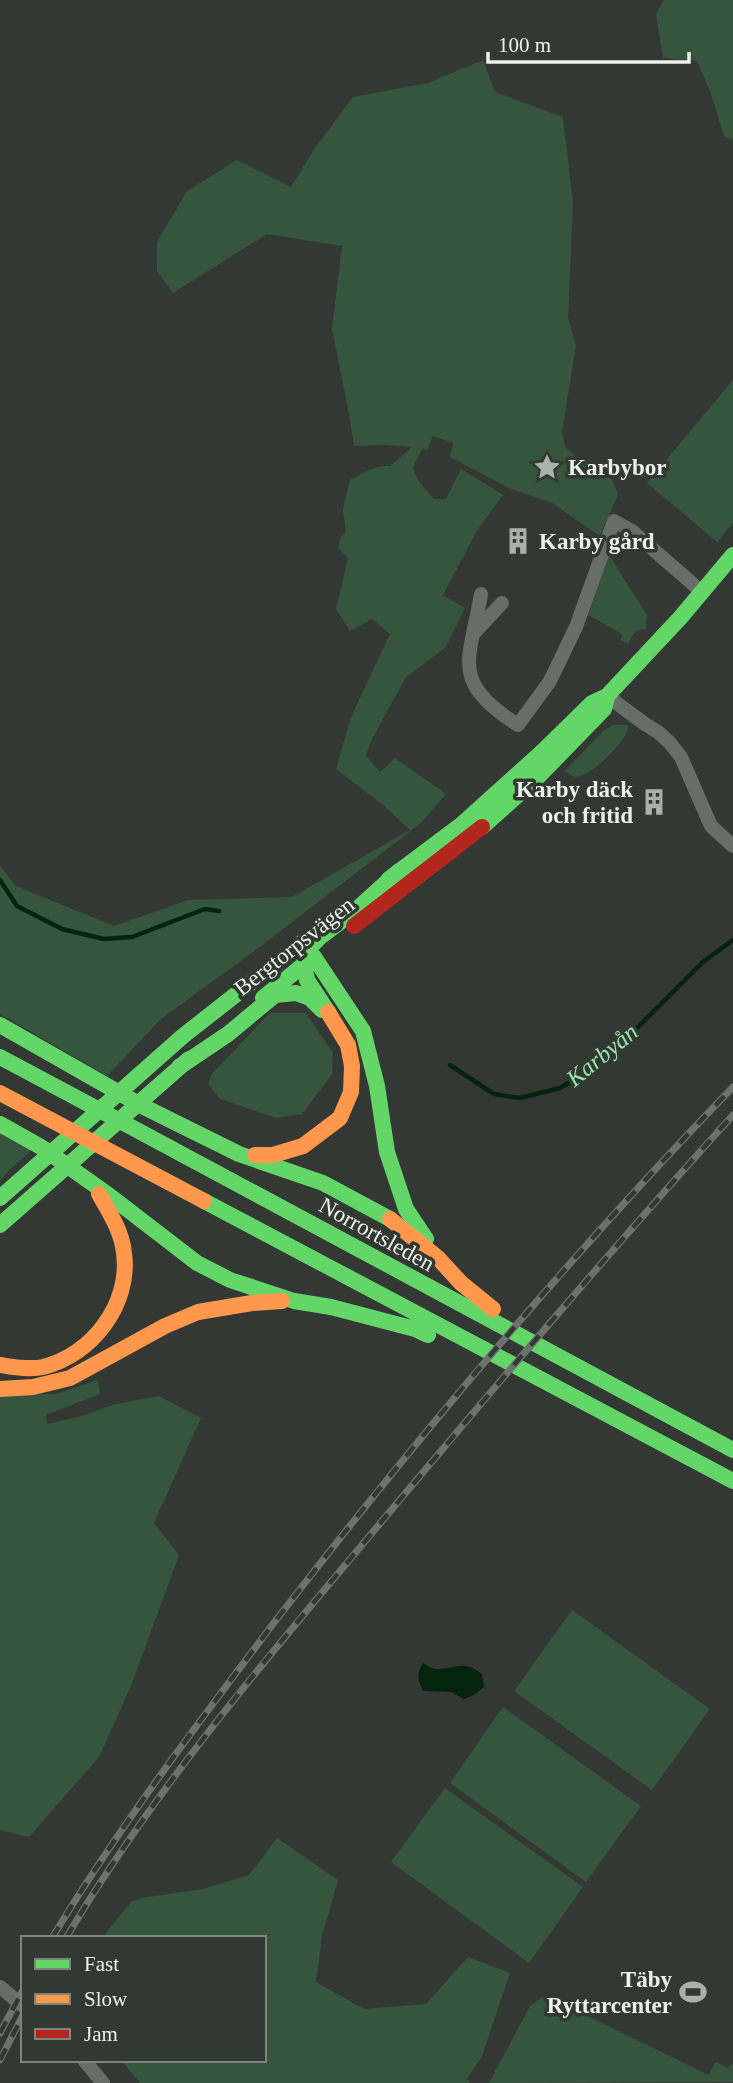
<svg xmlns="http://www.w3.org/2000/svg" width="733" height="2083" viewBox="0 0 733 2083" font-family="Georgia,serif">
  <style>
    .green { fill: #36553d }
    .water { fill: #05240c }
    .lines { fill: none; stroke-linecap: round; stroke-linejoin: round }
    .stream { stroke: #05240c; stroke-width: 4.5 }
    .street { stroke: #676e68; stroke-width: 14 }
    .fast { stroke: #63d668; stroke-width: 16 }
    .slow { stroke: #ff974d; stroke-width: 16 }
    .jam { stroke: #b3261e; stroke-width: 16 }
    .rail-casing { stroke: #6d726e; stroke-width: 7 }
    .rail { stroke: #323933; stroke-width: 4.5; stroke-dasharray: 13; stroke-linecap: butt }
    .labels { text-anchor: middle; stroke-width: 7; stroke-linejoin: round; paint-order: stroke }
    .poi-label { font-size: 23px; font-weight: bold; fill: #edf1ed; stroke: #323933; text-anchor: start }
    .street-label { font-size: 23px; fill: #edf1ed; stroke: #323933 }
    .water-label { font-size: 24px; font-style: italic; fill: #99e4a8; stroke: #323933 }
  </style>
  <rect width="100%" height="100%" fill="#333834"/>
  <path class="green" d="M664,0H733V140L724,136L711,94L697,61L663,58L656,14Z
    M483,60L495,92L563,117L573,203L568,318L576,346L562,432L565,447L577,458L605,463L618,494L600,536L552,503L509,488L450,457L453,443L433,436L427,450L422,449L413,468L420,483L434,499H446L461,469L503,495L476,532L442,597L444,596L465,608L445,648L406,677L371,741L366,756L380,772L395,758L446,794L421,823L261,946L161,1019L107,1076L0,1014V866L16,886L114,926L188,900L292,897L410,830L382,804L336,769L351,717L390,634L372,619L350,631L336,609L348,558L338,548L340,539L346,532L343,509L350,480C363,473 375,465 390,466L412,447L385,445L354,446L349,414L332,329L342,246L267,234L173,293L157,271V242L187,191L237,160L291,187L315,148L353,97L428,83Z
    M733,380V523L717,542L647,483Z
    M609,555L647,615L646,629C635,629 632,635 628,644L621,640L622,634L588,615Z
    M613,725H628C630,738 597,769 585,774C582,776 578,776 574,777L565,771L603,731Z
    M270,1013H306L333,1053L332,1074L302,1114L276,1118L220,1099L208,1084L212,1074Z
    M0,1130L34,1148L9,1170L0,1181Z
    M98,1380L100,1394L46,1415L47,1424L82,1416L112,1405L159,1396L201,1418L154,1523L179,1555L131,1686L99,1757L29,1837L0,1830V1395L56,1394Z
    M572,1610L710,1709L652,1790L514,1691Z
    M503,1707L641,1806L586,1882L450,1783Z
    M445,1788L583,1887L529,1963L391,1862Z
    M277,1838L338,1880L322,1936L316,1982L364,2009L426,2004L468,1957L510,1973L482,2056L467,2079L470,2083H140L121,2060H264V1938H102L131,1902L141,1898L203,1889L249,1875Z
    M542,1997L550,1998L709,2075L716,2062L728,2068L730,2064L733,2065V2082L489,2083L530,2006Z"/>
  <path class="water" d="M423,1663C428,1666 433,1670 439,1669C460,1668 463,1660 482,1674L484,1687L474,1695L464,1699L451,1692L423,1691C418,1681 416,1673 423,1663Z"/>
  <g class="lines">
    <path class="stream" d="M0,880L17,906L62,929L104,939L132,937L205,909L219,911
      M450,1065L494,1094L520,1098L560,1088L588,1072L627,1038L703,962L733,940"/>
    <path class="street" d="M481,594C469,663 450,681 518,725L550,681L576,627L614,521L632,531L702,592
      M475,632L502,603
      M607,696L645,724L658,732L669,742L681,757L711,826L733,846
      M0,1987L23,2006
      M84,2060L103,2083"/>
    <path class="fast" d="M482,827L536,779L604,709L607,697
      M389,879L461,825L542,752L592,703L607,696L680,618L733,555
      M299,951H306L314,957L363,1031L377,1086L387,1152L406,1209L426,1239
      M263,998L313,957
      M328,1012L307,980L304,964L306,951L320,937L356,910L399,871
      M0,1025L144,1107L239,1154L323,1183L390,1219
      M0,1057C245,1187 488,1321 733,1450
      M179,1067L228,1034L275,995L296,993L310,998L322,1010
      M0,1124L41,1147L110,1196L197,1263L230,1280L294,1301L331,1307L415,1329L428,1335
      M0,1198L183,1036L308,938
      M204,1201L733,1481
      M0,1225L189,1059"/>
    <path class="slow" d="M0,1093L204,1201
      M255,1155H273L303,1146L340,1118L351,1092L352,1066L348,1045L328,1012
      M390,1219L438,1258L461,1283L493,1309
      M0,1365C14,1367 29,1370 43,1367C92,1355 131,1304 124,1253C122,1232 110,1213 99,1194
      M0,1389L33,1387L70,1378L165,1326L198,1312L252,1303L282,1301"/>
    <path class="jam" d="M354,926L482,827"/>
    <defs>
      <path id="rail" d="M52,1938C118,1828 196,1726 273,1624C417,1437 569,1257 733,1087
        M66,1938C151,1794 260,1666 367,1539C487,1396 608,1253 733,1115
        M0,2033L23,1990
        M0,2060L23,2015"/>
    </defs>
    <use href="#rail" class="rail-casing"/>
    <use href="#rail" class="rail"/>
  </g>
  <defs>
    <symbol id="sight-bare" viewBox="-9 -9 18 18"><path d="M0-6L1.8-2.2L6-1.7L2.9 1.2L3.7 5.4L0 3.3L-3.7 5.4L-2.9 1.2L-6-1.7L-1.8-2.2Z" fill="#acb0ac" stroke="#323933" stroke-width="2.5" paint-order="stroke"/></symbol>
    <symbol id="building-bare" viewBox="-9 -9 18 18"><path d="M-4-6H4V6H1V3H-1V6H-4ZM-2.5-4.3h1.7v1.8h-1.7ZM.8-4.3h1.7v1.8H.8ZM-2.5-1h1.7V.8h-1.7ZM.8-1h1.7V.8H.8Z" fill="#acb0ac" stroke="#323933" stroke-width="2.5" paint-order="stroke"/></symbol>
    <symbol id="stadium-bare" viewBox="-9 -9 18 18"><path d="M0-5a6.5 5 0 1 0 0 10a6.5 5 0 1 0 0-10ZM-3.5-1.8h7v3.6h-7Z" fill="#acb0ac" stroke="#323933" stroke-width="2.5" paint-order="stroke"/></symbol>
  </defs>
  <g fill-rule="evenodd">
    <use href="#sight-bare" x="528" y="448" width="38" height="38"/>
    <use href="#building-bare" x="499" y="522" width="38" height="38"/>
    <use href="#building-bare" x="635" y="783" width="38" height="38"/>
    <use href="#stadium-bare" x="674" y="1973" width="38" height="38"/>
  </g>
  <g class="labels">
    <g class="poi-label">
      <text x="568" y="475">Karbybor</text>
      <text x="539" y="549">Karby gård</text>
      <text x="633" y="797" text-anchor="end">Karby däck<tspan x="633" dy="26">och fritid</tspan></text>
      <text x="672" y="1987" text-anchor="end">Täby<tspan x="672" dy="26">Ryttarcenter</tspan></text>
    </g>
    <g class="street-label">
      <text transform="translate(294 946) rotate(-38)" y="8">Bergtorpsvägen</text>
      <text transform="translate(377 1234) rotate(29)" y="8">Norrortsleden</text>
    </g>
    <g class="water-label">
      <text transform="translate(602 1055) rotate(-39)" y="8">Karbyån</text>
    </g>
  </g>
  <rect x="21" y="1936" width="245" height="126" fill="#323933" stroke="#7d837d" stroke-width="2"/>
  <rect x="35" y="1959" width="35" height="10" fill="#63d668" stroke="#7d837d" stroke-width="2"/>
  <text x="84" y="1971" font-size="21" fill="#edf1ed">Fast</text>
  <rect x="35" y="1994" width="35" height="10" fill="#ff974d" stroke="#7d837d" stroke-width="2"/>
  <text x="84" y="2006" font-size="21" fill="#edf1ed">Slow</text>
  <rect x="35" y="2029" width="35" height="10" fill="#b3261e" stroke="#7d837d" stroke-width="2"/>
  <text x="84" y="2041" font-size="21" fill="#edf1ed">Jam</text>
  <path d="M488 52v10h201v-10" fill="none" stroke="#edf1ed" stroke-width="3.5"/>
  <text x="498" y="52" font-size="21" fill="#edf1ed" stroke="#323933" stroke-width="5" paint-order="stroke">100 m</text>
</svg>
